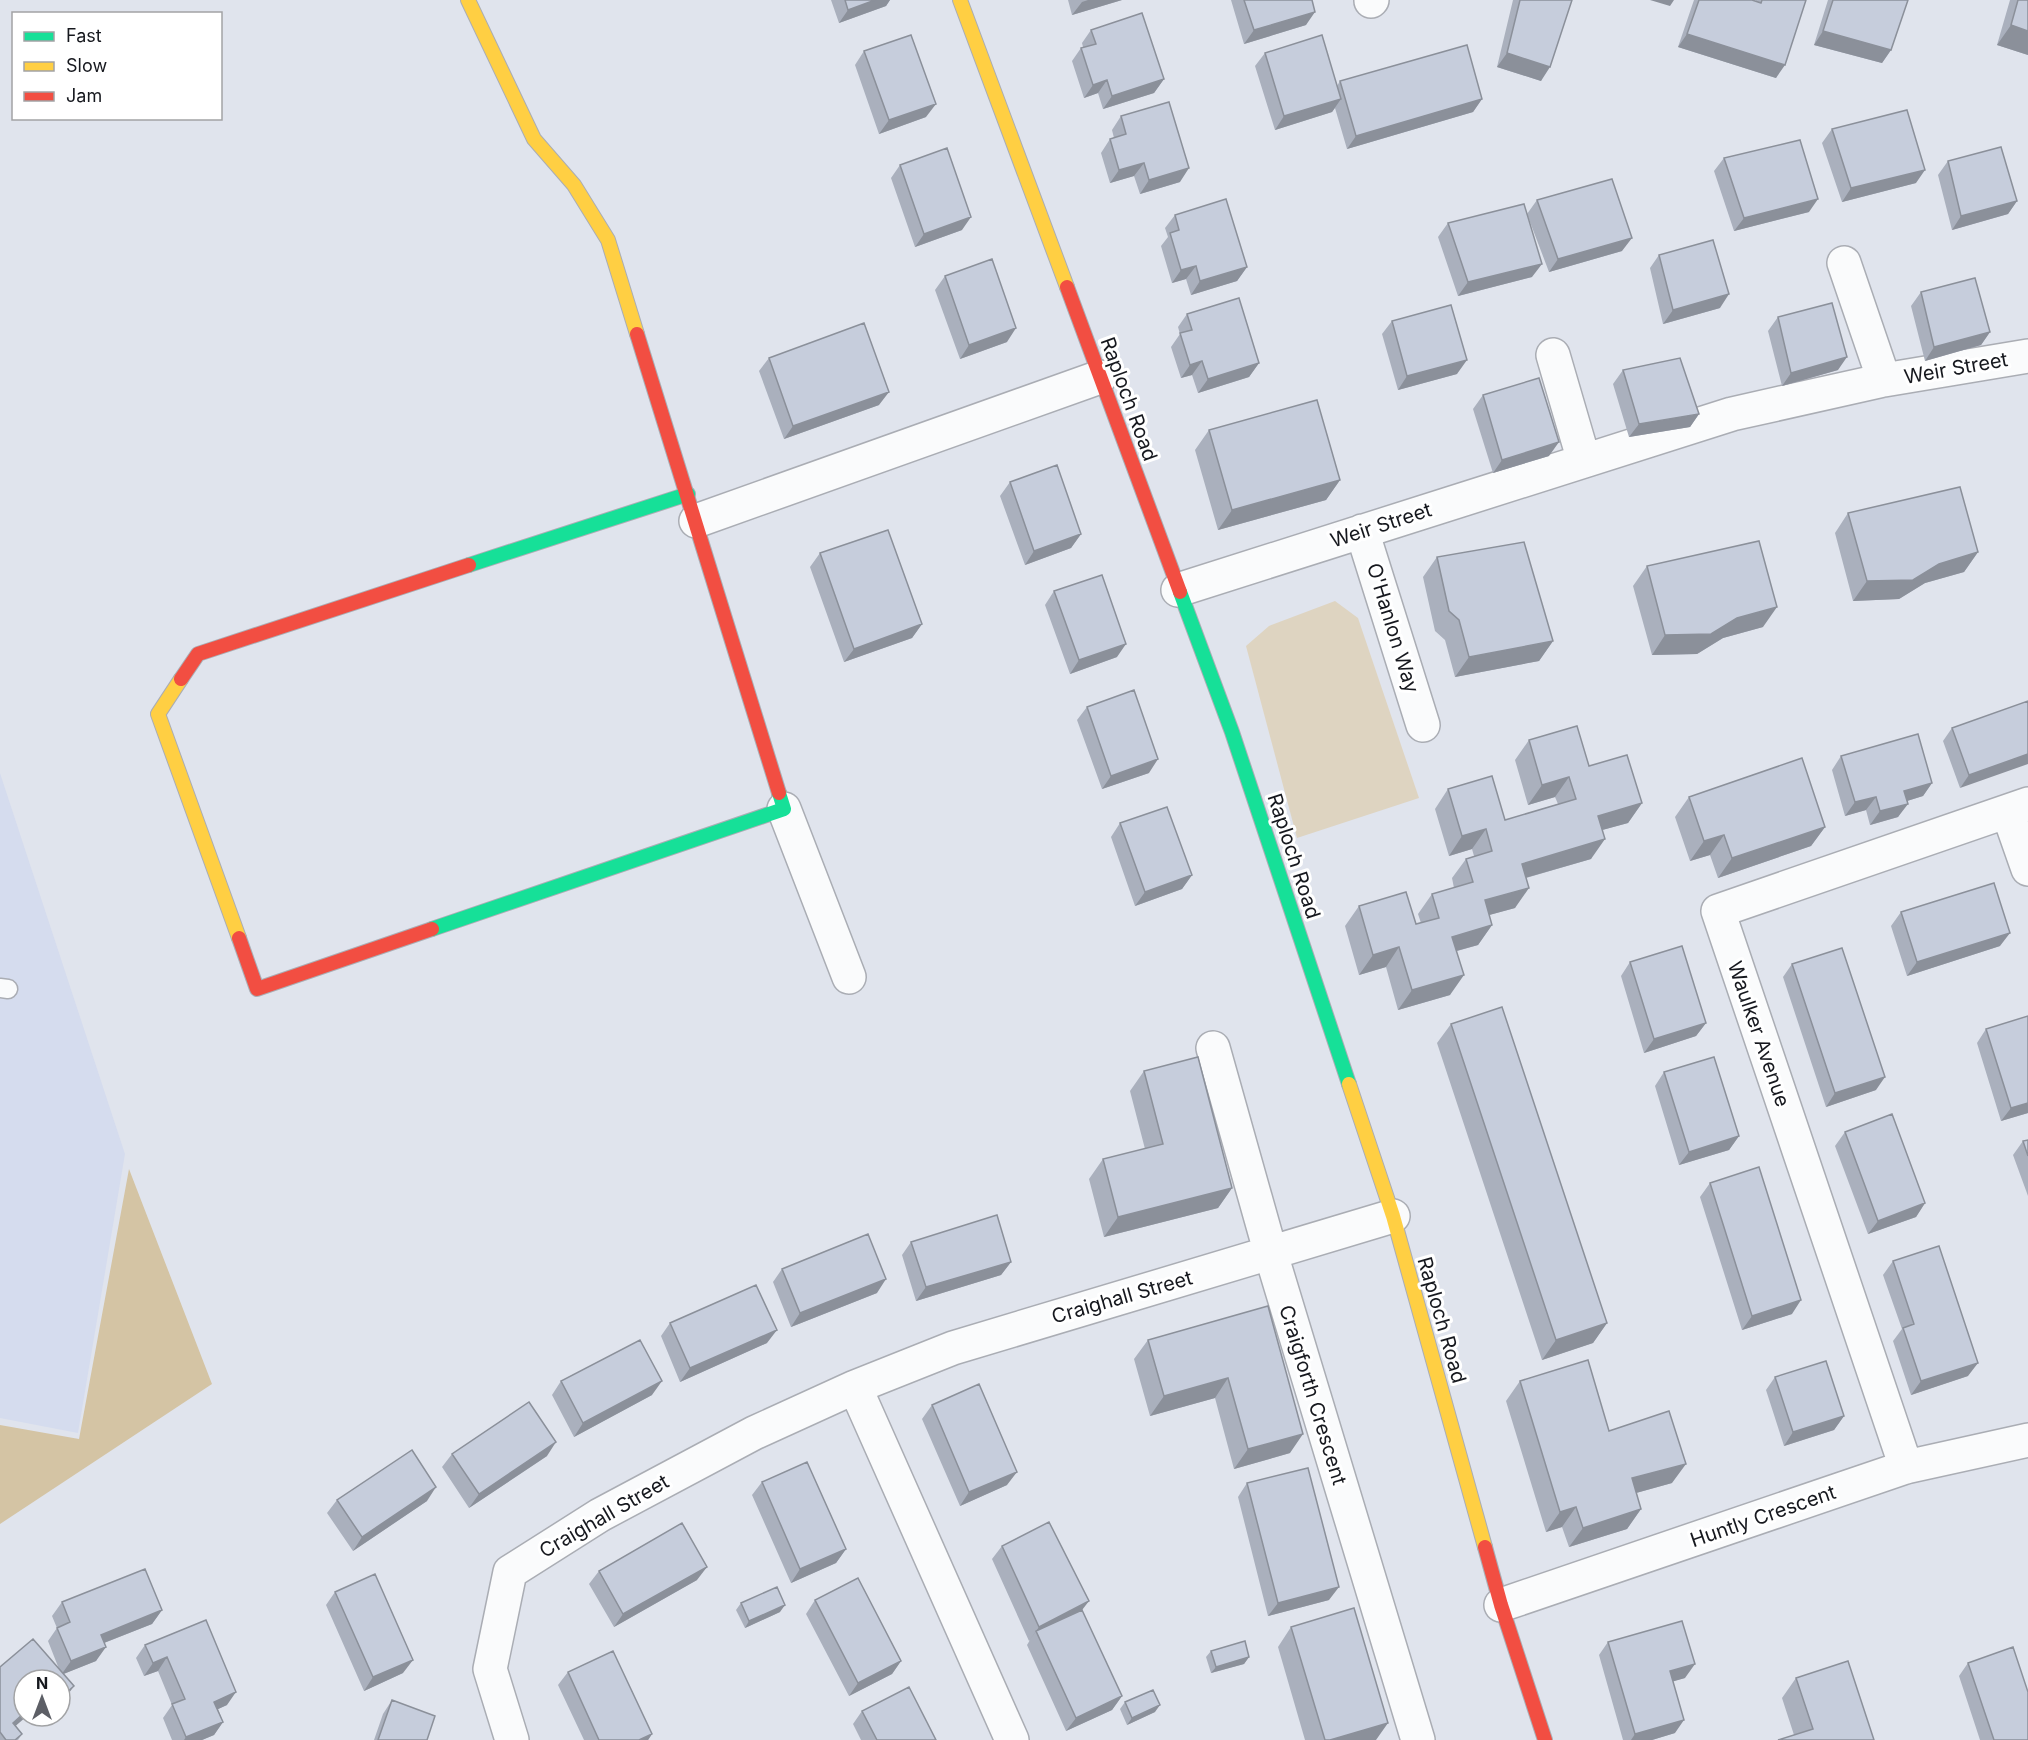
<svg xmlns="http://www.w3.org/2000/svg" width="2028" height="1740" viewBox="0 0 2028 1740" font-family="Inter,sans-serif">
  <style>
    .built { fill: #d5dcee }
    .green { fill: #ded4c1 }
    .forest { fill: #d4c4a4 }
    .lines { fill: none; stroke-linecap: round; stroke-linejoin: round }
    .lane-casing { stroke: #aaadb4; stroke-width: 21 }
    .street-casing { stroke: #aaadb4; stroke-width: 36 }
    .fast-casing { stroke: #aaadb4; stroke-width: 16 }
    .slow-casing { stroke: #aaadb4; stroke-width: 16 }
    .jam-casing { stroke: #aaadb4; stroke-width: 16 }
    .lane { stroke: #fafbfc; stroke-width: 18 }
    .street { stroke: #fafbfc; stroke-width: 33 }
    .fast { stroke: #16e098; stroke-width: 14 }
    .slow { stroke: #ffcf43; stroke-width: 14 }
    .jam { stroke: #f24e42; stroke-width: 14 }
    .wall { fill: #aab0bd }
    .shaded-wall { fill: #8b909a }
    .building { fill: #c6cddc; stroke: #8b909a; stroke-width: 1.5 }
    .labels { text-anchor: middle; stroke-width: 6; stroke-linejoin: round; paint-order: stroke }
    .street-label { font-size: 20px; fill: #16181e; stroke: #fff }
  </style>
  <rect width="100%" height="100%" fill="#e0e4ed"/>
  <path class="built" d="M0,773L125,1154L78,1433L0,1418Z"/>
  <path class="green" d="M1335,601L1358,618L1419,798L1297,838L1246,646L1269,626Z"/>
  <path class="forest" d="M129,1169L212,1384L0,1524V1425L79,1439Z"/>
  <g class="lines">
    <defs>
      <path id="lane" d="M0,988L8,989"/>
      <path id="street" d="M1371,1L1372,0
        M1844,263L1884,380
        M1553,355L1584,461
        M696,521L1100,377
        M1362,531L1423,725
        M1178,590L1732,414L1884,380L2028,356
        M784,809L849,977
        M2008,812L2028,869
        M1213,1048L1271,1254L1418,1740
        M855,1387L1012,1740
        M1906,1467L1718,911L2028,804
        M1501,1605L1906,1467L2028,1440
        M512,1740L490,1669L510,1572L600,1515L754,1433L855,1387L953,1348L1393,1216"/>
      <path id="fast" d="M469,565L688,494
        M1180,592L1232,732L1349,1084
        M432,929L784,809L779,793"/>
      <path id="slow" d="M468,0L534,139L574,185L608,240L637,334
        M960,0L1067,287
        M181,679L158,714L239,938
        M1349,1084L1393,1216L1485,1547"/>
      <path id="jam" d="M1067,287L1180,592
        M637,334L779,793
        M181,679L198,654L469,565
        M239,938L257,989L432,929
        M1485,1547L1501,1605L1545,1740"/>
    </defs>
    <use href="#lane" class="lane-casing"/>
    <use href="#street" class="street-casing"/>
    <use href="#fast" class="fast-casing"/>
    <use href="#slow" class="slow-casing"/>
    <use href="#jam" class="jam-casing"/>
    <use href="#lane" class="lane"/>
    <use href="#street" class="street"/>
    <use href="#fast" class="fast"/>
    <use href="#slow" class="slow"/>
    <use href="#jam" class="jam"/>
  </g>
  <path class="wall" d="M831,0H890L886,6L839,23Z
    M1068,0H1122L1072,15Z
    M1231,0H1312L1306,25L1244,44Z
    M1513,0H1572L1541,81L1497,67Z
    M1694,0H1752L1755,1L1756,0H1806L1776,78L1678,47Z
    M1828,0H1908L1891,50L1882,63L1814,45Z
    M2010,0H2028V55L1997,45Z
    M1091,30L1164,79L1154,93L1103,109L1098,93L1084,98L1072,61L1081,48L1083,47L1082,43Z
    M864,51L926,117L879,134L855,65Z
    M1265,53L1337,86L1340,81L1482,99L1473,112L1347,149L1335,108L1332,112L1275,130L1255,66Z
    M1121,116L1180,182L1140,194L1134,176L1110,183L1101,153L1110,139L1114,138L1112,130Z
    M1832,129L1916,183L1842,202L1822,143Z
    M1724,158L1809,212L1734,231L1714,171Z
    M1948,161L2017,201L2008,214L1952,230L1938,175Z
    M900,165L962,230L915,247L891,178Z
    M1537,200L1622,251L1549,272L1527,214Z
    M1175,215L1247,267L1237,281L1191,295L1186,279L1172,283L1161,246L1168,237L1165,228Z
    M1448,223L1532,277L1458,296L1438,237Z
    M1659,255L1720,308L1663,324L1650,268Z
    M945,276L1007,342L960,359L935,290Z
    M1921,292L1990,332L1981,345L1925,361L1911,306Z
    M1187,314L1259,363L1249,377L1198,393L1192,375L1181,378L1171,347L1180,334L1178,327Z
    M1778,317L1838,370L1782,386L1768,331Z
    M1392,321L1457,374L1398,390L1382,334Z
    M769,358L879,405L784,439L759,371Z
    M1623,370L1699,414L1690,427L1629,437L1613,384Z
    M1483,395L1549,456L1493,473L1473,409Z
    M1209,430L1340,480L1326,500L1218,530L1195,450Z
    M1010,482L1081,534L1071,548L1025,565L1000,496Z
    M1848,513L1978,552L1964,572L1925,583L1899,599L1853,601L1835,533Z
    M820,553L922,624L912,638L844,662L810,567Z
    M1437,557L1553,641L1539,661L1455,677L1445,640L1435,631L1423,577Z
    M1647,566L1763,627L1723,638L1697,654L1652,655L1633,586Z
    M1054,591L1117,657L1070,674L1045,605Z
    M2028,701L1960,788L1943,741L1952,728Z
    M1087,707L1149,773L1102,789L1077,720Z
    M1529,740L1589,766L1642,803L1628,823L1602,830L1591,859L1526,878L1515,908L1489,915L1492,925L1478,945L1457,951L1450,995L1398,1010L1386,967L1359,975L1345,926L1359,906L1416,924L1421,923L1418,914L1432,894L1454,888L1452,878L1466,859L1474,856L1472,849L1449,856L1435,809L1448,789L1505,820L1558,804L1555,797L1528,805L1515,760Z
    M1841,756L1932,783L1923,796L1907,801L1898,817L1870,825L1866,810L1845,816L1832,770Z
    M1689,797L1825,827L1811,846L1718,878L1710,855L1690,861L1675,817Z
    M1120,823L1192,875L1182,889L1135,906L1111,837Z
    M1901,912L2000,946L1907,976L1891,926Z
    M1630,962L1706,1023L1696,1036L1644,1053L1621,976Z
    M1792,964L1876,1090L1826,1107L1783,977Z
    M1451,1024L1607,1323L1593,1343L1542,1360L1437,1043Z
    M1986,1029L2028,1113L2001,1121L1977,1043Z
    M1144,1071L1232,1188L1218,1208L1104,1237L1089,1179L1103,1159L1145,1149L1130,1091Z
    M1664,1072L1739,1136L1729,1150L1679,1165L1655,1086Z
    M1845,1132L1925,1203L1916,1217L1868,1234L1835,1146Z
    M2028,1140V1196L2013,1155L2023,1141Z
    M1710,1183L1792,1314L1742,1330L1700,1197Z
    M911,1242L1011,1262L1001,1275L916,1301L902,1255Z
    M1893,1261L1968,1376L1911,1395L1893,1341L1902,1329L1883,1275Z
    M782,1269L877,1293L791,1327L773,1282Z
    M1268,1306L1290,1453L1234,1469L1215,1398L1150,1416L1134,1359L1148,1340Z
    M670,1323L767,1343L680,1382L661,1336Z
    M1775,1377L1844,1416L1834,1430L1784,1446L1766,1390Z
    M561,1381L652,1395L574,1437L552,1395Z
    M1520,1381L1609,1431L1672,1483L1636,1493L1641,1509L1627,1529L1569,1547L1562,1527L1546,1532L1506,1401Z
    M932,1405L1007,1485L960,1506L922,1419Z
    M452,1454L547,1456L469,1508L442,1467Z
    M762,1482L846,1549L836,1563L791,1583L752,1495Z
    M1247,1483L1329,1600L1268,1616L1238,1497Z
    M337,1500L427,1501L353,1551L327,1513Z
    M1002,1546L1082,1611L1122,1696L1112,1710L1066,1731L1027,1645L1030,1640L1029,1641L992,1559Z
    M599,1571L697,1580L614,1627L589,1584Z
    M335,1592L403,1673L364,1691L326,1605Z
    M815,1600L901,1661L892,1674L849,1696L806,1614Z
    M62,1602L162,1610L152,1624L104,1643L96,1661L63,1674L64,1700L24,1680L16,1726L22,1734L18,1740H0V1667L59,1669L48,1641L57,1628L52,1616Z
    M741,1603L780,1612L745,1628L736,1610Z
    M206,1620L227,1705L218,1709L223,1722L214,1735L202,1740H172L163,1718L172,1705L158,1671L144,1676L136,1658L145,1645Z
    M1291,1627L1376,1740H1305L1278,1647Z
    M1608,1642L1685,1678L1673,1681L1675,1733L1652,1740H1623L1599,1655Z
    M1211,1651L1249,1657L1244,1664L1211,1673L1206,1657Z
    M1968,1663L2028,1740H1980L1959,1676Z
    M568,1672L652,1734L648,1740H584L558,1685Z
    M1796,1678L1874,1740L1794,1735L1782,1698Z
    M392,1700L427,1740H374L383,1714Z
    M1125,1702L1155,1712L1127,1725L1120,1709Z
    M862,1711L936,1740H861L853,1724Z
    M36,1716H46L40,1721Z"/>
  <path class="shaded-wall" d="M875,0H890L886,6L839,23L848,10Z
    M1088,0H1122L1072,15L1082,2Z
    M1650,0H1674L1670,6Z
    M1315,12L1306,25L1244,44L1254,30Z
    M2011,25L2028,31V55L1997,45Z
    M1823,31L1891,50L1882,63L1814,45Z
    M1687,34L1785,65L1776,78L1678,47Z
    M1507,53L1550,67L1541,81L1497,67Z
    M1164,79L1154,93L1103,109L1112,96Z
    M1107,80L1098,93L1084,98L1093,85Z
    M1341,99L1332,112L1275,130L1284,116Z
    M1482,99L1473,112L1347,149L1356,136Z
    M936,104L926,117L879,134L889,120Z
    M1144,163L1134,176L1110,183L1119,170Z
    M1189,168L1180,182L1140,194L1149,180Z
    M1925,170L1916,183L1842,202L1851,188Z
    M1818,199L1809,212L1734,231L1744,218Z
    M2017,201L2008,214L1952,230L1961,216Z
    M971,217L962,230L915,247L924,234Z
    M1632,238L1622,251L1549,272L1558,259Z
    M1542,264L1532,277L1458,296L1468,282Z
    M1196,266L1186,279L1172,283L1181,270Z
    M1247,267L1237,281L1191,295L1200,281Z
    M1729,294L1720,308L1663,324L1673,310Z
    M1016,328L1007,342L960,359L969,345Z
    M1990,332L1981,345L1925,361L1934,347Z
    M1847,357L1838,370L1782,386L1791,373Z
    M1467,360L1457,374L1398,390L1407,376Z
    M1202,361L1192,375L1181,378L1190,365Z
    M1259,363L1249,377L1198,393L1208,379Z
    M889,392L879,405L784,439L793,426Z
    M1699,414L1690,427L1629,437L1639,424Z
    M1559,442L1549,456L1493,473L1502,460Z
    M1340,480L1326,500L1218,530L1232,510Z
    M1081,534L1071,548L1025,565L1034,551Z
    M1978,552L1964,572L1925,583L1899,599L1853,601L1867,581L1939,564Z
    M1777,607L1763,627L1723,638L1697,654L1652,655L1665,635L1737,618Z
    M922,624L912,638L844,662L854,649Z
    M1553,641L1539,661L1455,677L1469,657Z
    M1126,644L1117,657L1070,674L1079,660Z
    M2028,754V764L1960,788L1969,775Z
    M1158,759L1149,773L1102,789L1111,776Z
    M1569,777L1555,797L1528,805L1542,785Z
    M1932,783L1923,796L1894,805L1904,791Z
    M1876,797L1866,810L1845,816L1855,802Z
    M1642,803L1628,823L1584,835L1598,816Z
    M1908,804L1898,817L1870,825L1880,811Z
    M1825,827L1811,846L1718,878L1732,858Z
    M1486,829L1472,849L1449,856L1462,836Z
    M1724,835L1710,855L1690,861L1704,841Z
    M1605,839L1591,859L1508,883L1522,864Z
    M1192,875L1182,889L1135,906L1145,892Z
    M1529,888L1515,908L1471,920L1485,900Z
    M1492,925L1478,945L1438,956L1452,937Z
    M2010,933L2000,946L1907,976L1917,962Z
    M1399,947L1386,967L1359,975L1373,955Z
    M1464,975L1450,995L1398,1010L1412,990Z
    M1706,1023L1696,1036L1644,1053L1654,1039Z
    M1885,1077L1876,1090L1826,1107L1835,1093Z
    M2028,1103V1113L2001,1121L2011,1108Z
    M1739,1136L1729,1150L1679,1165L1689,1152Z
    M1232,1188L1218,1208L1104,1237L1118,1217Z
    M1925,1203L1916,1217L1868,1234L1878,1221Z
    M1011,1262L1001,1275L916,1301L926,1287Z
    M886,1279L877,1293L791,1327L800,1313Z
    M1801,1300L1792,1314L1742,1330L1752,1316Z
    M1607,1323L1593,1343L1542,1360L1556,1340Z
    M777,1330L767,1343L680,1382L690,1368Z
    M1978,1363L1968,1376L1911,1395L1921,1381Z
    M1228,1378L1215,1398L1150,1416L1164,1396Z
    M662,1381L652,1395L574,1437L583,1423Z
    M1844,1416L1834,1430L1784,1446L1793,1432Z
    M1303,1434L1290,1453L1234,1469L1248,1449Z
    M556,1442L547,1456L469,1508L479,1494Z
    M1686,1464L1672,1483L1618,1498L1632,1478Z
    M1017,1472L1007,1485L960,1506L969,1492Z
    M436,1487L427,1501L353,1551L362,1537Z
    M1576,1507L1562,1527L1546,1532L1560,1512Z
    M1641,1509L1627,1529L1569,1547L1583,1528Z
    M846,1549L836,1563L791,1583L800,1569Z
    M707,1567L697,1580L614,1627L623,1614Z
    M1339,1587L1329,1600L1268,1616L1278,1603Z
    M1089,1601L1079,1614L1036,1631L1029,1641L1039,1627Z
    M785,1605L780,1612L745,1628L749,1621Z
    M162,1610L152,1624L91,1648L101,1635Z
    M106,1647L96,1661L61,1675L71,1661Z
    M167,1657L158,1671L144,1676L153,1663Z
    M1249,1657L1244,1664L1211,1673L1216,1667Z
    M413,1660L403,1673L364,1691L373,1677Z
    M901,1661L892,1674L849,1696L858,1683Z
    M1695,1664L1685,1678L1661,1685L1670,1671Z
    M74,1686L64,1700L60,1704V1698Z
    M236,1692L227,1705L205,1715L214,1702Z
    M1122,1696L1112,1710L1066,1731L1076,1718Z
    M1160,1705L1155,1712L1127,1725L1132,1718Z
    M24,1713V1716H27L4,1736L13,1723Z
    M1684,1720L1675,1733L1652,1740H1631L1635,1734Z
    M223,1722L214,1735L202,1740H184L186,1737Z
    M1388,1723L1376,1740H1330Z
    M652,1734L648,1740H639Z"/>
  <path class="building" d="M845,0H875L848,10Z
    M1244,0H1312L1315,12L1254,30Z
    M1520,0H1572L1550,67L1507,53Z
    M1699,0H1752L1761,3L1762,0H1806L1785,65L1687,34Z
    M1833,0H1908L1891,50L1823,31Z
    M2018,0H2028V31L2011,25Z
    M1142,13L1164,79L1112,96L1107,80L1093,85L1081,48L1096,44L1091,30Z
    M911,35L936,104L889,120L864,51Z
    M1322,35L1341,99L1284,116L1265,53Z
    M1467,45L1482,99L1356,136L1340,81Z
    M1169,102L1189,168L1149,180L1144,163L1119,170L1110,139L1126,134L1121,116Z
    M1907,110L1925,170L1851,188L1832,129Z
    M1800,140L1818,199L1744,218L1724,158Z
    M2001,147L2017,201L1961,216L1948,161Z
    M947,148L971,217L924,234L900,165Z
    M1612,179L1632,238L1558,259L1537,200Z
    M1226,199L1247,267L1200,281L1196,266L1181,270L1170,233L1179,230L1175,215Z
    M1524,204L1542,264L1468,282L1448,223Z
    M1713,240L1729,294L1673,310L1659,255Z
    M992,259L1016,328L969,345L945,276Z
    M1975,278L1990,332L1934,347L1921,292Z
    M1239,298L1259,363L1208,379L1202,361L1190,365L1180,333L1192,330L1187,314Z
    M1832,303L1847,357L1791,373L1778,317Z
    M1451,305L1467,360L1407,376L1392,321Z
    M864,323L889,392L793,426L769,358Z
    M1680,358L1699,414L1639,424L1623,370Z
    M1539,378L1559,442L1502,460L1483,395Z
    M1317,400L1340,480L1232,510L1209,430Z
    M1057,465L1081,534L1034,551L1010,482Z
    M1960,487L1978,552L1939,564L1913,580L1867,581L1848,513Z
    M888,530L922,624L854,649L820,553Z
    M1759,541L1777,607L1737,618L1711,634L1665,635L1647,566Z
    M1524,542L1553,641L1469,657L1459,620L1449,611L1437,557Z
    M1102,575L1126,644L1079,660L1054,591Z
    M1134,690L1158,759L1111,776L1087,707Z
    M2028,701V754L1969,775L1952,728Z
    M1577,726L1589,766L1627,755L1642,803L1598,816L1605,839L1522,864L1529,888L1485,900L1492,925L1452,937L1464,975L1412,990L1399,947L1373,955L1359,906L1406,892L1416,924L1439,918L1432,894L1473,882L1466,859L1492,851L1486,829L1462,836L1448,789L1492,776L1505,820L1576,799L1569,777L1542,785L1529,740Z
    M1918,734L1932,783L1904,791L1908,804L1880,811L1876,797L1855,802L1841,756Z
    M1802,758L1825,827L1732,858L1724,835L1704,841L1689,797Z
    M1167,807L1192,875L1145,892L1120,823Z
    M1994,883L2010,933L1917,962L1901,912Z
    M1682,946L1706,1023L1654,1039L1630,962Z
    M1842,948L1885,1077L1835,1093L1792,964Z
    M1502,1007L1607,1323L1556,1340L1451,1024Z
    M2028,1016V1103L2011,1108L1986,1029Z
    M1198,1057L1232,1188L1118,1217L1103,1159L1163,1144L1144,1071Z
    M1714,1057L1739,1136L1689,1152L1664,1072Z
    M1892,1114L1925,1203L1878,1221L1845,1132Z
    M2028,1140V1156L2023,1141Z
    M1759,1167L1801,1300L1752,1316L1710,1183Z
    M997,1215L1011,1262L926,1287L911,1242Z
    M868,1234L886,1279L800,1313L782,1269Z
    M1939,1246L1978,1363L1921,1381L1903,1328L1914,1324L1893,1261Z
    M756,1285L777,1330L690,1368L670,1323Z
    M1268,1306L1303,1434L1248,1449L1228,1378L1164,1396L1148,1340Z
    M640,1340L662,1381L583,1423L561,1381Z
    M1588,1360L1609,1431L1669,1411L1686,1464L1632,1478L1641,1509L1583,1528L1576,1507L1560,1512L1520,1381Z
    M1826,1361L1844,1416L1793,1432L1775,1377Z
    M979,1384L1017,1472L969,1492L932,1405Z
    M529,1402L556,1442L479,1494L452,1454Z
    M412,1450L436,1487L362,1537L337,1500Z
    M807,1462L846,1549L800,1569L762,1482Z
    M1308,1468L1339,1587L1278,1603L1247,1483Z
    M1049,1522L1089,1601L1039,1627L1002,1546Z
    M682,1523L707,1567L623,1614L599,1571Z
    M145,1569L162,1610L101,1635L106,1647L71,1661L57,1628L70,1622L62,1602Z
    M375,1574L413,1660L373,1677L335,1592Z
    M858,1578L901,1661L858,1683L815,1600Z
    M777,1587L785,1605L749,1621L741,1603Z
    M1354,1608L1388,1723L1330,1740H1325L1291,1627Z
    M1082,1610L1122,1696L1076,1718L1036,1631Z
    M206,1620L236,1692L214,1702L223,1722L186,1737L172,1704L185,1699L167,1657L153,1663L145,1645Z
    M1682,1621L1695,1664L1670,1671L1684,1720L1635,1734L1608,1642Z
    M33,1639L74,1686L60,1698V1680H24V1713L13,1723L22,1734L15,1740H6L0,1732V1667Z
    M1245,1641L1249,1657L1216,1667L1211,1651Z
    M2013,1647L2028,1692V1740H1994L1968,1663Z
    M613,1651L652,1734L639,1740H599L568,1672Z
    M1848,1661L1874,1740H1778L1813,1729L1796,1678Z
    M909,1687L936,1740H877L862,1711Z
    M1153,1690L1160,1705L1132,1718L1125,1702Z
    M392,1700L435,1716L427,1740H378Z"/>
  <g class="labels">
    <g class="street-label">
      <text transform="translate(1956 368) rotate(-10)" y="7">Weir Street</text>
      <text transform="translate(1129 399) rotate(70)" y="7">Raploch Road</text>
      <text transform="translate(1381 525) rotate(-18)" y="7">Weir Street</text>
      <text transform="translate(1393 628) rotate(73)" y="7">O'Hanlon Way</text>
      <text transform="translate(1294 856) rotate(72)" y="7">Raploch Road</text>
      <text transform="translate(1759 1034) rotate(71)" y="7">Waulker Avenue</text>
      <text transform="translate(1122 1297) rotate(-16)" y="7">Craighall Street</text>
      <text transform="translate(1442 1320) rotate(74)" y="7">Raploch Road</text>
      <text transform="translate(1313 1395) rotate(73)" y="7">Craigforth Crescent</text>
      <text transform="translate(604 1516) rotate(-30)" y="7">Craighall Street</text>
      <text transform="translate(1763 1516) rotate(-19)" y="7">Huntly Crescent</text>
    </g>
  </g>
  <rect x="12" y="12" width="210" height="108" fill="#ffffff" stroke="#a2a3a5" stroke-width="1.5"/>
  <rect x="24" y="32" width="30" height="9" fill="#16e098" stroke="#a2a3a5" stroke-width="1.5"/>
  <text x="66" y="42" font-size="18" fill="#16181e">Fast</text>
  <rect x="24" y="62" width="30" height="9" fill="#ffcf43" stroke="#a2a3a5" stroke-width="1.5"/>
  <text x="66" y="72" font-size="18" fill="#16181e">Slow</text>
  <rect x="24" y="92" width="30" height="9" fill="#f24e42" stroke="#a2a3a5" stroke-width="1.5"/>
  <text x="66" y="102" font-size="18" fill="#16181e">Jam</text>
  <g transform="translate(42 1698)"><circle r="28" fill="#ffffff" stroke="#a2a3a5" stroke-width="1.5"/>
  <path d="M0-4.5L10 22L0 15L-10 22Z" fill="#5d5f66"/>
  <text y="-9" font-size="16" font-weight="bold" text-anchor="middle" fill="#16181e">N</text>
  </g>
</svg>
